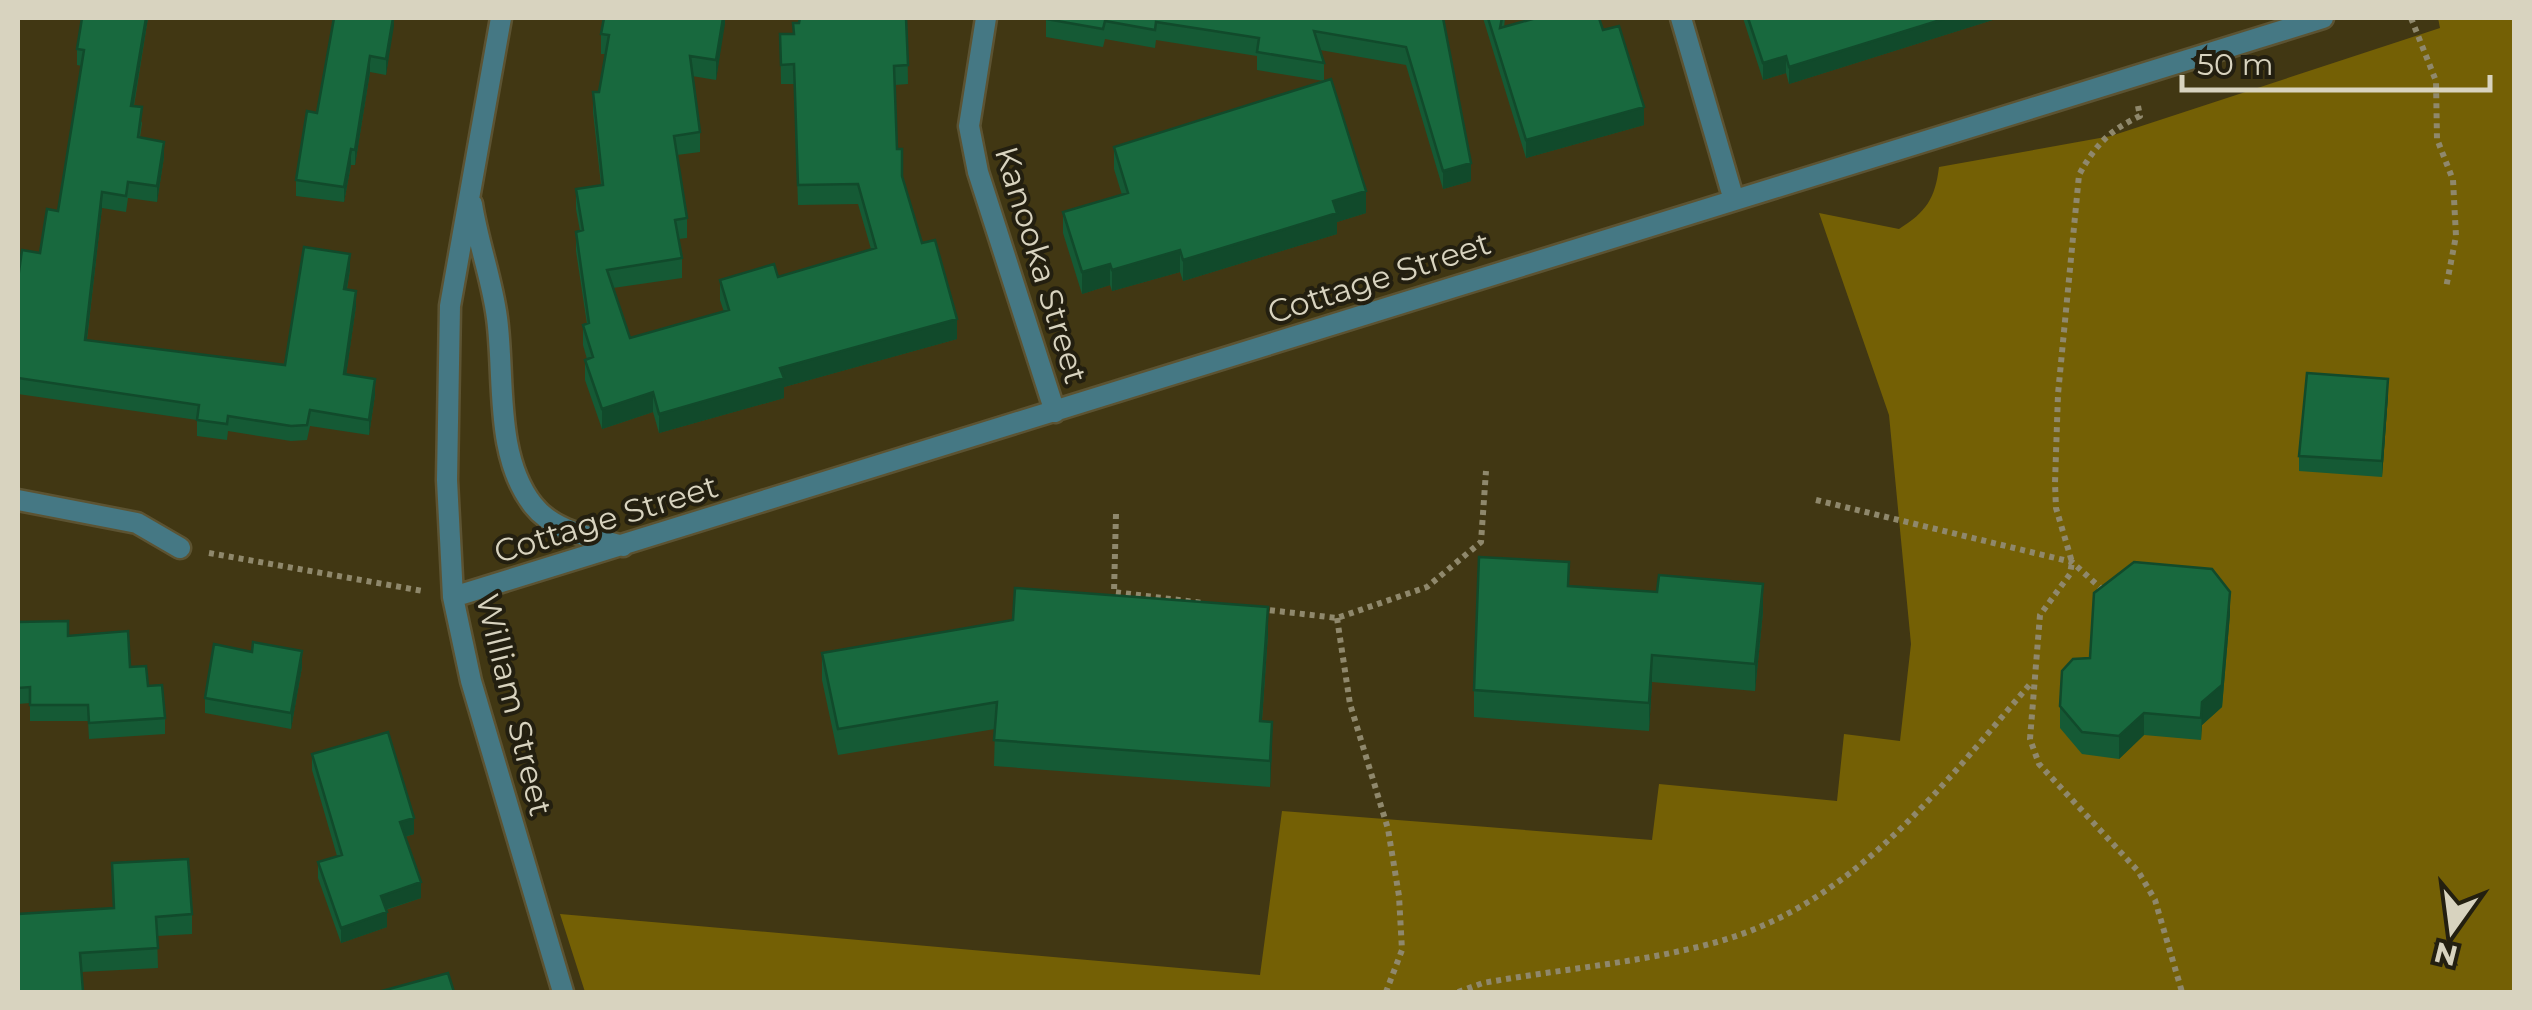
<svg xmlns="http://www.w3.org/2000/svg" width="2532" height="1010" viewBox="0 0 2532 1010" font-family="Montserrat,sans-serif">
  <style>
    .park { fill: #746005 }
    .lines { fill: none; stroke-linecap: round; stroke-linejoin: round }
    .street-casing { stroke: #5c5332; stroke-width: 25 }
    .path { stroke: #8f886c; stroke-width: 6; stroke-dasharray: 5 5; stroke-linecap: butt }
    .street { stroke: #457884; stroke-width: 20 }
    .wall { fill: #155a35 }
    .shaded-wall { fill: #114a2b }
    .building { fill: #18693e; stroke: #114a2b; stroke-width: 2.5 }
    .labels { text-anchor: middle; stroke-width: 8; stroke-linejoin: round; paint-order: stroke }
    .street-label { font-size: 32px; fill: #d8d3bf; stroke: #231f10 }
  </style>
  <rect width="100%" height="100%" fill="#413713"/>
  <path class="park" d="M2438,18H2514V992H585L560,914L1260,975L1282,811L1652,840L1659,784L1837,801L1844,734L1900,741L1911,644L1889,415L1819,213L1899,229C1926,212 1935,199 1939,167L2111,136L2440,28Z"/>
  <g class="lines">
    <defs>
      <path id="street" d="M501,18L450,306L447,480L453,597L471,681L563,992
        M986,18L969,126L978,172L1055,412
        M1681,18L1733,197
        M472,204C478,243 492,279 497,318C505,377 494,455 533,505C554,532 592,537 623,546
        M18,500L137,523L180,548
        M453,597L2323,18"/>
    </defs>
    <use href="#street" class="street-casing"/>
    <path class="path" d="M2411,18L2436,81L2437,139L2453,180L2456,236L2446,288
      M2138,106L2140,116C2110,130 2095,145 2079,175L2058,394L2055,483L2056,508L2072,562L2070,574L2040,615L2030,739L2039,764L2138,871L2155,900L2182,992
      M1816,500L2072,562L2105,592
      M1116,514L1114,592L1203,603
      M209,553L423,591
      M1260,609L1337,618L1427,587L1481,542L1486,471
      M1337,618L1350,704L1388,829L1399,896L1402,950L1386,992
      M1458,992L1483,983C1560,969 1641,963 1717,942C1854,904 1942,786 2031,683"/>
    <use href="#street" class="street"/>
  </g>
  <path class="wall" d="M82,18H148L134,106L142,123L140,138L164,157L157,202L128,198L126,212L102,208L87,340L285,365L350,270L347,289L356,306L346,375L375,395L369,435L310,426L307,440L291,441L228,431L227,440L197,436V420L18,394V279L40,253L58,211L82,66L77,65V49Z
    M394,18L386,75L370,72L355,165H351L344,202L296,196V180L317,113Z
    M725,18L716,80L692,76L700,132V152L677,155L687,218V238L678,239L682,258V278L613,288L630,338L724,312L720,300V280L778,277L871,249L858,204L798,205L794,84H781L780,34H794L907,18L908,84L895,85L897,149L902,176L922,243L957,339L784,387V398L659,433L653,412L602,429L585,380V360L587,359L583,345V325L587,324L576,251V232L580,231L576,209V189L601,185L593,112V92H599L605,54H601V34Z
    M1046,18H1443L1471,181L1443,189L1406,65L1320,50L1324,63V81L1257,70V56L1156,40L1155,48L1105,39L1103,47L1046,37Z
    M1483,18H1505L1504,28L1644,125L1526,158Z
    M1743,18H1999L1789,84L1786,73L1763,80Z
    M1114,147L1366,213L1337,222V234L1183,281L1180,272L1112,291L1110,285L1082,294L1063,233V212L1122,195L1114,169Z
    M2388,395L2382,477L2299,471V456Z
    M1569,586L1763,612L1755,691L1652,682L1649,731L1474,717V690Z
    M2230,614L2222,707L2202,725L2201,740L2144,735L2119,759L2082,754L2060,728V706Z
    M18,622L68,636L130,667L148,686L165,718V734L89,739L88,721H30V703L18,704Z
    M1268,634L1262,721L1272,748L1270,787L994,766L995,729L838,755L822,680V653Z
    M302,667L291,729L205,713V698Z
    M312,754L414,834L405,837L421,898L386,910L387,927L341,943L318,878V862L337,856L312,770Z
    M112,863L192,914V934L157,936L158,968L81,972L18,992L113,908Z"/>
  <path class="shaded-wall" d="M146,18H148L131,121V106Z
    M393,18L394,26L386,75V59Z
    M723,18H725V24L716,80V60Z
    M1947,18H1999L1789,84V67Z
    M370,56V72L355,165V150Z
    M1786,56V73L1763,80V63Z
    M1644,107V125L1526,158V140Z
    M164,142V157L157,202V186Z
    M351,149V165L344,202V187Z
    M1471,163V181L1443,189V171Z
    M1366,191V213L1337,222V234L1183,281V260L1333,201Z
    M102,192V208L85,355V340Z
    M1180,250V272L1112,291V270Z
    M350,254V270L344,304V289Z
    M1110,264V285L1082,294V272Z
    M356,291V306L344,390V374Z
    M957,319V339L784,387V398L659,433V414L780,368Z
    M375,379V395L369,435V420Z
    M2388,379V395L2382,477V461Z
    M653,392V412L602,429V409Z
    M1763,584V612L1755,691V664Z
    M2230,592V614L2222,707L2202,725L2201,740L2202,702Z
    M1268,607V634L1260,747V721Z
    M302,651V667L291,729V713Z
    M1652,655V682L1649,731V703Z
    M2144,713V735L2119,759V736Z
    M1272,722V748L1270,787V761Z
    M414,818V834L400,838V822Z
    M421,882V898L381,911V896Z
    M387,912V927L341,943V928Z"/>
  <path class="building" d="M82,18H146L131,106L142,107L138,137L164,142L157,186L128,182L126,196L102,192L85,340L285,365L304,247L350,254L344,289L356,291L344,374L375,379L369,420L310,410L307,425L291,426L228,416L227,424L197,420L199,405L18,378V279L22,250L40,253L47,209L58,211L84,50L77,49Z
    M334,18H393L386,59L370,56L355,150L351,149L344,187L296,180L307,111L317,113Z
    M604,18H723L716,60L690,56L700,132L674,136L687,218L675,220L682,258L607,270L630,338L729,310L720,280L774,264L778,277L876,248L858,184L798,185L794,64L781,65L780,34H794L793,23H799L800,18H906L908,65L894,66L897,149H902V176L922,243L935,240L957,319L780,368L784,378L659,414L653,392L602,409L585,360L593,357L583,325L589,323L576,232L583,230L576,189L603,185L593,92H599L609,35L601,34Z
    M1046,18H1443L1471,163L1443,171L1406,47L1314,31L1324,63L1257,52L1259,38L1156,22L1155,30L1105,21L1103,29L1046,19Z
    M1488,18H1502L1500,28L1536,18H1599L1603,30L1619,26L1644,107L1526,140Z
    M1748,18H1947L1789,67L1786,56L1763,63Z
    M1331,79L1366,191L1333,201L1337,213L1183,260L1180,250L1112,270L1110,264L1082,272L1063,212L1128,193L1114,147Z
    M2307,373L2388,379L2382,461L2299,456Z
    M1479,557L1569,562L1568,586L1657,592L1659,575L1763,584L1755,664L1652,655L1649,703L1474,690Z
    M2134,562L2212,569L2230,592L2222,685L2202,702L2201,718L2144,713L2119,736L2082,732L2060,706L2062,671L2073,659L2090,658L2094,593Z
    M1015,588L1268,607L1260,721L1272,722L1270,761L994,740L997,702L838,729L822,653L1013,620Z
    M68,621V636L128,631L130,667L146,666L148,686L162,685L165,718L89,723L88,705H30V687L18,688V622Z
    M253,642L302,651L291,713L205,698L214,644L252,652Z
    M388,732L414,818L400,822L421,882L381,896L387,912L341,928L318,862L342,855L312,754Z
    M188,859L192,914L156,917L158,948L80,953L83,992H18V914L114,908L112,863Z
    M448,973L454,992H378Z"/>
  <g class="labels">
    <g class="street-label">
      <text transform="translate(1041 265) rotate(73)" y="11">Kanooka Street</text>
      <text transform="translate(1379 278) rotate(-18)" y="11">Cottage Street</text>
      <text transform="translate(606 519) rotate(-17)" y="11">Cottage Street</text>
      <text transform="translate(514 705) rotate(76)" y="11">William Street</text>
    </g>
  </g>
  <rect width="2532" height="1010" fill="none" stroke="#d8d3bf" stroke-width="40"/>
  <g transform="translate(2452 930) rotate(194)" stroke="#231f10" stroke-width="8" paint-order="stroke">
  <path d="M0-8L18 38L0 25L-18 38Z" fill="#d8d3bf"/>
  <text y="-15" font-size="28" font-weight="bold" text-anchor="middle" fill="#d8d3bf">N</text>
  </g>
  <path d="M2182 75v15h308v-15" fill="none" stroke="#d8d3bf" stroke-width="5"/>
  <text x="2197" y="75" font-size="30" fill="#d8d3bf" stroke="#231f10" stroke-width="8" paint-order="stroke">50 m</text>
</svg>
